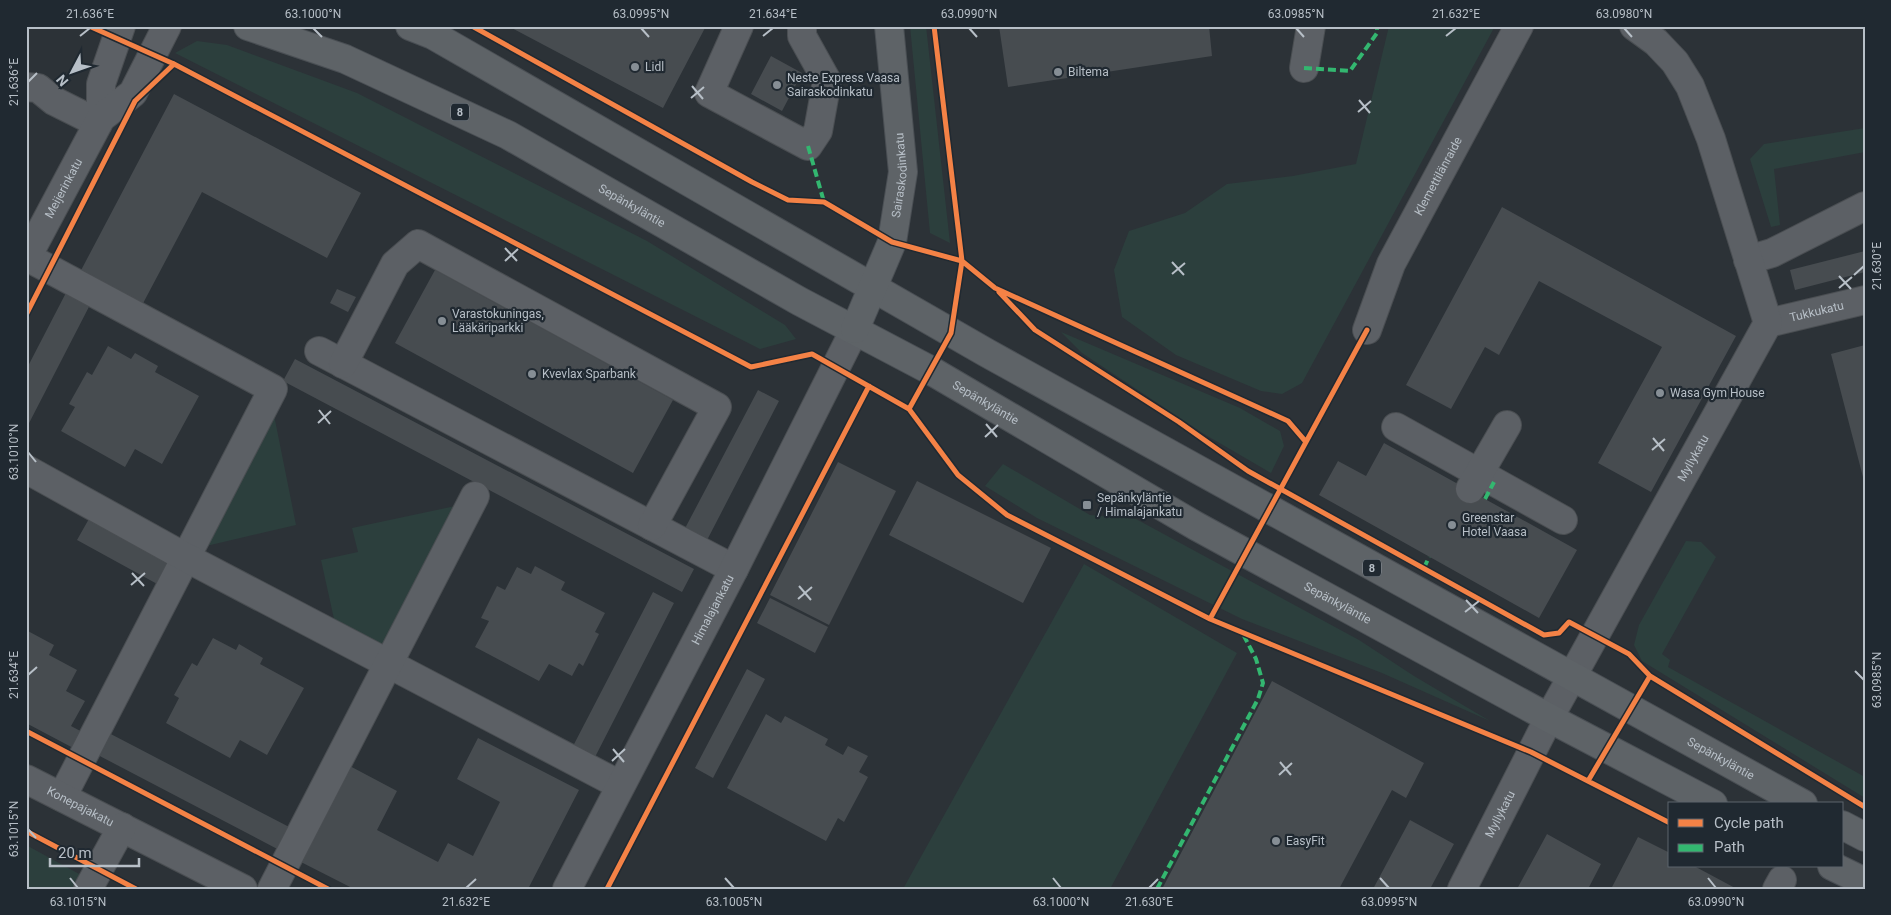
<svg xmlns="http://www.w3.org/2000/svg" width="1891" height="915" viewBox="0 0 1891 915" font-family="Roboto,sans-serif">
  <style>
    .green { fill: #2c3f3d }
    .building { fill: #474c50 }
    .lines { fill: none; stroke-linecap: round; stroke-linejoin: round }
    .minor-casing { stroke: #4a4e52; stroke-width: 30 }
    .major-casing { stroke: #4a4f54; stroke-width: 30 }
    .minor { stroke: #5c6065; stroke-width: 28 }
    .major { stroke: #5e6367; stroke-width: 28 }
    .quiet { stroke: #33b770; stroke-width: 4; stroke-dasharray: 8 4; stroke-linecap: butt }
    .cycleway-casing { stroke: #202931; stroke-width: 8 }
    .cycleway { stroke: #f48246; stroke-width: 5 }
    .ticks { fill: none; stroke: #b7bfc7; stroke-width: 2 }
    .poi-dot { fill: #868e95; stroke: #202931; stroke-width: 2 }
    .labels { text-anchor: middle; stroke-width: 4.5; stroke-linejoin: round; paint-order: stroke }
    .shield { fill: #202931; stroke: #8a929a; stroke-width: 1 }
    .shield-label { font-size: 11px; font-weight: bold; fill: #b7bfc7 }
    .poi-label { font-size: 12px; fill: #b7bfc7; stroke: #202931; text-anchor: start }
    .street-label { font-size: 12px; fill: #b7bfc7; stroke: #202931 }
    .neatline { fill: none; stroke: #b7bfc7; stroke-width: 2 }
    .ticks-label { font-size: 12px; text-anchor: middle; fill: #b7bfc7 }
  </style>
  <rect width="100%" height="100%" fill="#2c3237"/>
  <path class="green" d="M910,26H926L950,243L930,233Z
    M1389,26H1495L1302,383L1282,394L1261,391L1176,355L1122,317L1114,270L1129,231L1185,213L1227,184L1293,176L1356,164Z
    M197,41L227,45L357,93L647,241L785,325L796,339L760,349L175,53Z
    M1865,128V152L1774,169L1780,225L1771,227L1750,159L1764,144Z
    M1061,332L1240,408L1280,431L1284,446L1271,473L1204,434L1082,353Z
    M273,410L296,525L202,547Z
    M1003,464L1090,515L1136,519L1359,640L1414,676L1490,721L1382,673L1242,619L1037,518L985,486Z
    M460,505L387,645L377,648L336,628L321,560L358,552L352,528Z
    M1686,541L1701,542L1716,557L1662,654L1670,660L1668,667L1865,777V798L1642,661L1634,645L1639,625Z
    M1084,564L1237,653L1110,889H903Z
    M26,845L81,875L74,889H26Z"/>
  <path class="building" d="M508,26H706L663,108Z
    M999,26H1209L1212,56L1008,87Z
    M771,56L802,73L782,111L751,94Z
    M174,94L361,193L327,258L202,192L140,309L78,276Z
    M1502,207L1736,336L1651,492L1598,463L1662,347L1539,281L1499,355L1485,347L1451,409L1406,385Z
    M1865,251V272L1795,290L1790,270Z
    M435,270L673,400L633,473L395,343Z
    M69,287L93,299L26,429V370Z
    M337,289L356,297L348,312L330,303Z
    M1865,345V481H1864L1831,354Z
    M108,346L131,359L135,353L158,366L155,372L199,396L162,464L135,449L125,467L61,431L75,407L69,404L87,372L92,375Z
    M295,359L694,569L682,592L283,381Z
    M758,390L779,401L704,546L682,534Z
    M1384,443L1577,550L1539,618L1319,495L1338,461L1366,476Z
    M838,462L896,491L829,625L770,595Z
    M917,481L1051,548L1023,603L889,535Z
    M90,517L172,561L159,585L77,540Z
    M535,566L565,582L561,590L605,613L595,632L599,634L583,666L579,663L572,676L549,664L539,681L475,647L489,621L481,618L497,586L505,590L517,567L531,574Z
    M653,592L674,603L594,759L572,748Z
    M770,598L828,627L815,653L757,623Z
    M26,630L54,645L49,655L77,670L66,691L85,701L71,726L86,734L77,750L26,723Z
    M213,638L236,650L239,644L263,658L260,664L304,688L267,755L240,740L230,758L166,723L179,698L174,695L192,663L197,666Z
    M747,669L765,679L713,778L695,768Z
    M1272,681L1424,763L1406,798L1392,790L1339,889H1162Z
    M766,714L781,723L785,716L828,739L825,745L843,755L848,746L868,756L859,772L868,777L844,822L838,818L826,841L727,788Z
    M105,731L295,830L283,852L94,753Z
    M478,738L579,790L528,889H354L297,860L346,764L397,791L377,830L438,862L448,843L473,856L500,802L457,779Z
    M1410,820L1454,844L1430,889H1373Z
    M1547,834L1601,864L1588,889H1517Z
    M1638,837L1670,853V866H1694L1737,889H1611Z"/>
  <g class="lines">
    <defs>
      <g id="minor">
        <path d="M739,26L709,93L808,146L818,131L827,81L802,36V26"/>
        <path d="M1304,68L1311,26"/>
        <path d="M26,87L38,88L54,101L98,123"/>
        <path d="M101,118V84L121,26"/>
        <path d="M27,257L273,389L62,797"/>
        <path id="s1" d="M26,259L101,118L133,93L167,26"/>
        <path d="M1748,260L1772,253L1865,206"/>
        <path id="s2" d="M1768,323L1865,300"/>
        <path id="s3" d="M1367,330L1391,264L1519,26"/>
        <path d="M319,351L734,569"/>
        <path d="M343,364L395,264L418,244L717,407L652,526"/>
        <path d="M1396,427L1563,520"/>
        <path d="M26,469L185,557L620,785"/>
        <path d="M1470,489L1507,425"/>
        <path id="s4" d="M26,779L243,889"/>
        <path d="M88,889L122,827"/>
        <path d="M272,889L475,496"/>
        <path id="s5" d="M567,889L734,569L855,329"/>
        <path id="s6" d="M1462,889L1549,718L1768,323L1711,139L1690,86L1675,62L1656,42L1634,26"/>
        <path d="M1777,889L1782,880"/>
      </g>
      <g id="major">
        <path id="s7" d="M248,26L345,59L508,135L799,301L930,370L1196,526L1549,718L1713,804"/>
        <path id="s8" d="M410,26L433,35L987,353L1803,804"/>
        <path id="s9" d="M855,329L892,242L903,172L889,26"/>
        <path d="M1842,825L1865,837"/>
        <path d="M1832,866L1865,882"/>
      </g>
    </defs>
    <use href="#minor" class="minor-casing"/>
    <use href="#major" class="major-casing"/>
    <use href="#minor" class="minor"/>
    <use href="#major" class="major"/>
    <path class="quiet" d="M1304,68L1350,71L1377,33V26
      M808,146L824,202
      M1485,499L1494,482
      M1424,568L1429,557
      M1157,889L1258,699L1263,683L1256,659L1242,632"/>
    <defs>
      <path id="cycleway" d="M89,26L174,64L751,367L812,354L909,409L958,475L1007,515L1210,619L1531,752L1670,823
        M472,26L752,182L788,200L824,202L892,242L962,261L995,288L1288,421L1306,442L1210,619
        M999,292L1035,330L1179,422L1248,471L1544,635L1559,633L1569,622L1629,654L1650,676L1865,807
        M26,315L135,101L174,64
        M909,409L951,333L962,261L934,26
        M1306,442L1367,330
        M26,731L328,889
        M1588,781L1650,676
        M26,831L136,889
        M607,889L869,386"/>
    </defs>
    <use href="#cycleway" class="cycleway-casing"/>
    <use href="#cycleway" class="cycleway"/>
  </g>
  <path class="ticks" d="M313,28L322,37M641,28L649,37M969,28L977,37M1296,28L1304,37M1624,28L1632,37M80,36L90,28M763,36L773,28M1446,36L1456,28M28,82L37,73M692,86L703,99M691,98L704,87M1359,100L1370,113M1358,112L1371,101M505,248L517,261M505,261L518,249M1172,262L1184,275M1172,274L1185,263M1854,275L1864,266M1839,276L1851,289M1839,288L1852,277M319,410L330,424M318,423L331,411M986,424L997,437M985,437L998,425M1653,438L1664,451M1652,450L1665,439M28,452L36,462M132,573L144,586M131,585L145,573M799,586L811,600M798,599L812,587M1466,600L1478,613M1465,612L1479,601M1855,671L1864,680M28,675L37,667M613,749L624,762M612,761L625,749M1280,762L1291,775M1279,775L1292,763M28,829L36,838M70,878L78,888M725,878L734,888M1053,878L1061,888M1380,878L1389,888M1708,878L1716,888M466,888L476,879M1149,888L1158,879"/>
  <g class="poi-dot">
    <circle cx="635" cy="67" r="5"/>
    <circle cx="1058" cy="72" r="5"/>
    <circle cx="777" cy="85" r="5"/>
    <circle cx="442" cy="321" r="5"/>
    <circle cx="532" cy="374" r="5"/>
    <circle cx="1660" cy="393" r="5"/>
    <rect x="1082" y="500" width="10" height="10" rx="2.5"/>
    <circle cx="1452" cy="525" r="5"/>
    <circle cx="1276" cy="841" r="5"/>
  </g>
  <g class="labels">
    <g class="shield">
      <rect x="451" y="103.5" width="18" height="17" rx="4"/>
      <rect x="1363" y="559.5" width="18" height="17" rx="4"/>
    </g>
    <g class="shield-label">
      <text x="460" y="116">8</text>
      <text x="1372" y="572">8</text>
    </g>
    <g class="poi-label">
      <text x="645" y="71">Lidl</text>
      <text x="1068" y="76">Biltema</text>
      <text x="787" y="82">Neste Express Vaasa<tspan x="787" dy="14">Sairaskodinkatu</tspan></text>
      <text x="452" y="318">Varastokuningas,<tspan x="452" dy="14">Lääkäriparkki</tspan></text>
      <text x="542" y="378">Kvevlax Sparbank</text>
      <text x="1670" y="397">Wasa Gym House</text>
      <text x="1097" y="502">Sepänkyläntie<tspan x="1097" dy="14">/ Himalajankatu</tspan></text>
      <text x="1462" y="522">Greenstar<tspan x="1462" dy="14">Hotel Vaasa</tspan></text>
      <text x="1286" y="845">EasyFit</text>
    </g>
    <g class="street-label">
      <text dy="4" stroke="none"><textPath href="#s9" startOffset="162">Sairaskodinkatu</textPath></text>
      <text dy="4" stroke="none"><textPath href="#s3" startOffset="170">Klemettilänraide</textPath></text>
      <text dy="4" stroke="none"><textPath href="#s1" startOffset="80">Meijerinkatu</textPath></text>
      <text dy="4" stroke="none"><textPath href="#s7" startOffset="425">Sepänkyläntie</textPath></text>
      <text dy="4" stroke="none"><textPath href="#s2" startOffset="50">Tukkukatu</textPath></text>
      <text dy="4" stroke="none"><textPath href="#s7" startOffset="830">Sepänkyläntie</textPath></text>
      <text dy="4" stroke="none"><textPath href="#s6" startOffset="489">Myllykatu</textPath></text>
      <text dy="4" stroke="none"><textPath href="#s7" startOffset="1235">Sepänkyläntie</textPath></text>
      <text dy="4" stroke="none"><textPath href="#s5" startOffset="315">Himalajankatu</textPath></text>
      <text dy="4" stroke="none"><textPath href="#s8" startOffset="1502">Sepänkyläntie</textPath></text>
      <text dy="4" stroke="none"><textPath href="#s4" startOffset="61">Konepajakatu</textPath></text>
      <text dy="4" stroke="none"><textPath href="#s6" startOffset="84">Myllykatu</textPath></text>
    </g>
  </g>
  <rect width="1891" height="915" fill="none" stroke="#202931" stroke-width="55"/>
  <rect x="1668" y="802" width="175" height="65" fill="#202931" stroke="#5c656d"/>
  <rect x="1678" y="819" width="25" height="8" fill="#f48246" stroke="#5c656d"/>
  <text x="1714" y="828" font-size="15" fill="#b7bfc7">Cycle path</text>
  <rect x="1678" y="844" width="25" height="8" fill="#33b770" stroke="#5c656d"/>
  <text x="1714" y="852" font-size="15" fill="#b7bfc7">Path</text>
  <g transform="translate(72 72) rotate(229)" stroke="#202931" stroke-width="4" paint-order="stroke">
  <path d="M0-4L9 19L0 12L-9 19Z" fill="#b7bfc7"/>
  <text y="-8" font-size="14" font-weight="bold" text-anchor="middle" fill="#b7bfc7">N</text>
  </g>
  <path d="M50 858v8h89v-8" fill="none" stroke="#b7bfc7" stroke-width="2.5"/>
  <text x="58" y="858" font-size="15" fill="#b7bfc7" stroke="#202931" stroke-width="4" paint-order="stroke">20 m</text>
  <rect x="28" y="28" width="1836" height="860" class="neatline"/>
  <g class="ticks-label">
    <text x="90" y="18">21.636°E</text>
    <text x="313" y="18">63.1000°N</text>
    <text x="641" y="18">63.0995°N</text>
    <text x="773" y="18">21.634°E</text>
    <text x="969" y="18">63.0990°N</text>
    <text x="1296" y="18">63.0985°N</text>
    <text x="1456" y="18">21.632°E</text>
    <text x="1624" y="18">63.0980°N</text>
    <text transform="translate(14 82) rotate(-90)" y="4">21.636°E</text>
    <text transform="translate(1877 266) rotate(-90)" y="4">21.630°E</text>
    <text transform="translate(14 452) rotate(-90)" y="4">63.1010°N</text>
    <text transform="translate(14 675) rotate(-90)" y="4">21.634°E</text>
    <text transform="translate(1877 680) rotate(-90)" y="4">63.0985°N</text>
    <text transform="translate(14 829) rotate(-90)" y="4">63.1015°N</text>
    <text x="78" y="906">63.1015°N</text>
    <text x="466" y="906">21.632°E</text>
    <text x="734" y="906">63.1005°N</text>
    <text x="1061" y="906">63.1000°N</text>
    <text x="1149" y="906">21.630°E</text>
    <text x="1389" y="906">63.0995°N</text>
    <text x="1716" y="906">63.0990°N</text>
  </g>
</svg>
